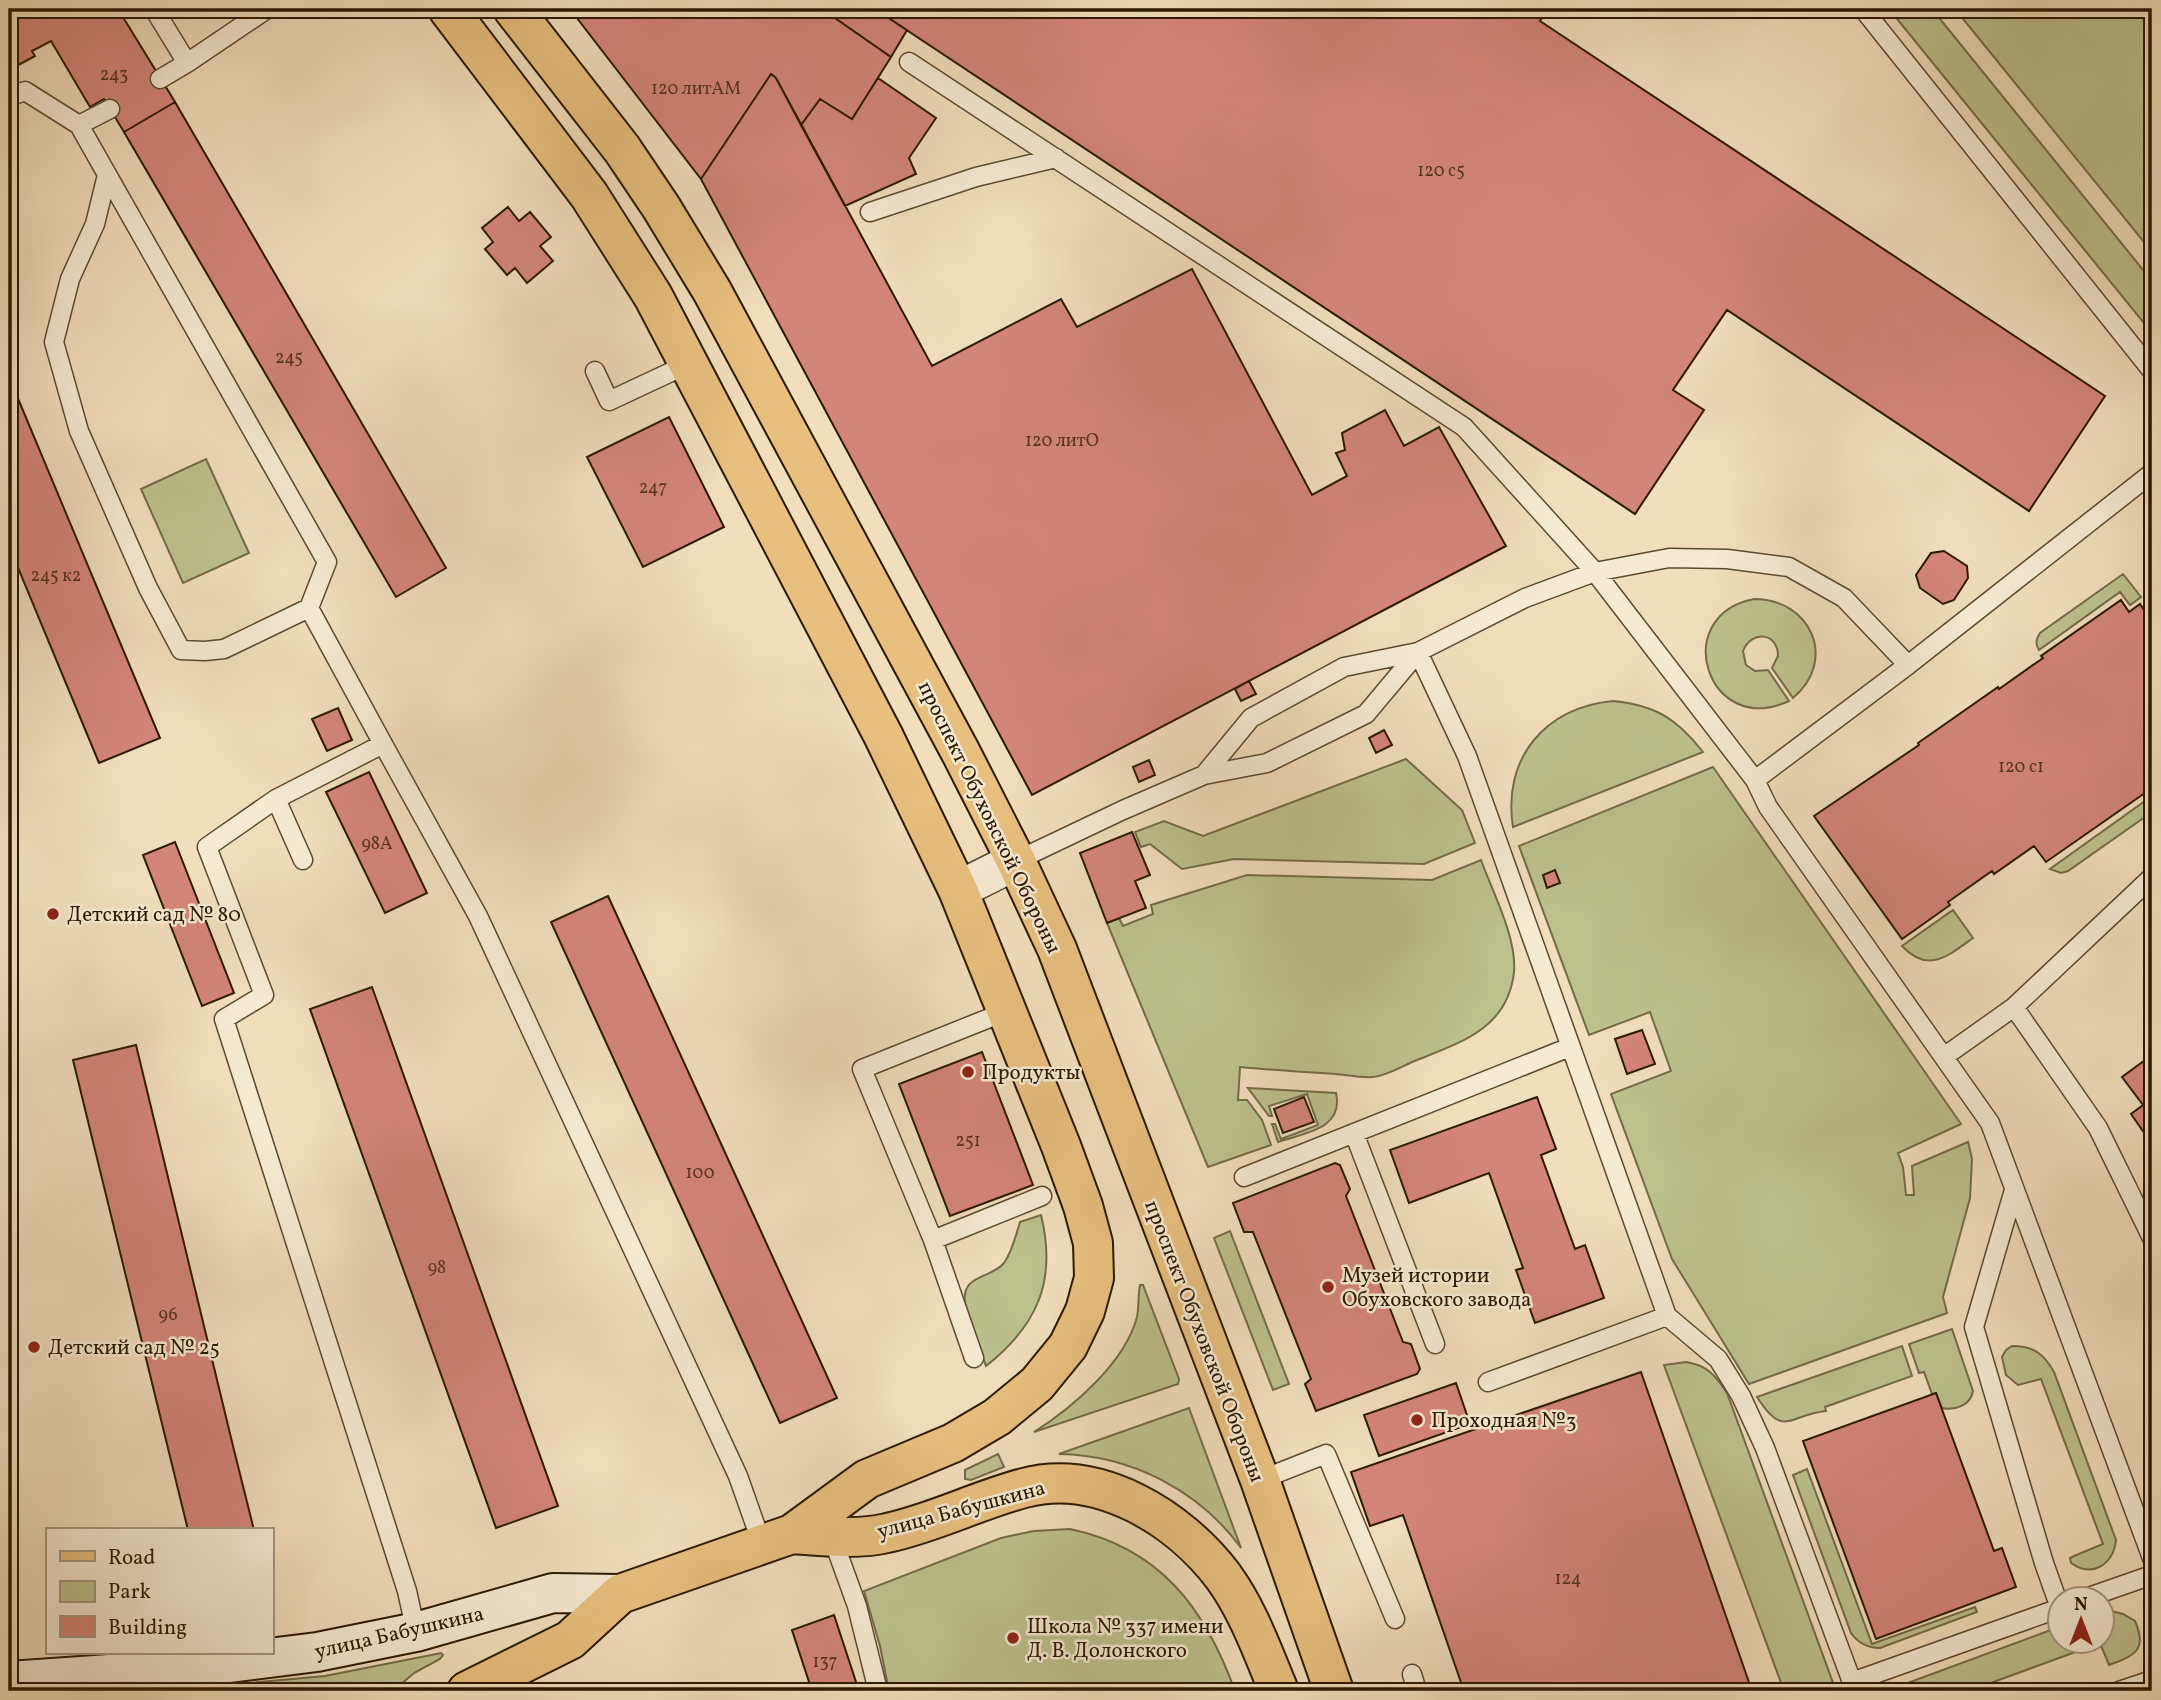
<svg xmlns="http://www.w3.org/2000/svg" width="2161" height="1700" viewBox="0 0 2161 1700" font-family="Vollkorn,serif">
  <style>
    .green { fill: #bcc18e; stroke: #746c48; stroke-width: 2 }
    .building { fill: #d48579; stroke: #2b1801; stroke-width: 2 }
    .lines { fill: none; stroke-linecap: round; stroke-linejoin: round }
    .service-casing { stroke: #5c4a30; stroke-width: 21 }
    .minor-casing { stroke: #5c4a30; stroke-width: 40 }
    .secondary-casing { stroke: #2b1801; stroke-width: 42 }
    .primary-casing { stroke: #2b1801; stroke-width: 42 }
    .service { stroke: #f6ead3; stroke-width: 18 }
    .minor { stroke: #f6ead3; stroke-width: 37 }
    .secondary { stroke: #f6ead3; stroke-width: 38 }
    .primary { stroke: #e8bf7e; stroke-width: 38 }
    .poi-dot { fill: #8f2418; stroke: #f6ead3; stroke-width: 2.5 }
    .labels { text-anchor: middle; stroke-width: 5; stroke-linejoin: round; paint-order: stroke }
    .number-label { font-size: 18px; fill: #55331f }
    .street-label { font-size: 21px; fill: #2b1801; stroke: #f6ead3 }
    .poi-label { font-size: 21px; fill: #2b1801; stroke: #f6ead3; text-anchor: start }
  </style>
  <rect width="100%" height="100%" fill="#f1debb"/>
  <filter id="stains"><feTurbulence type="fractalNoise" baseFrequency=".00286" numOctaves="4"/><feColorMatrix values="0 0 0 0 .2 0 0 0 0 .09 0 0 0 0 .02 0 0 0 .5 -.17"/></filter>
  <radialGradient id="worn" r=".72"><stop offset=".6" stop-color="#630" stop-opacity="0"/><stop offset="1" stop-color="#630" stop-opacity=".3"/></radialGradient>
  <path class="green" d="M1889,9H1932L2152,281V333Z
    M1955,9H2152V252Z
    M206,459L249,553L183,583L141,489Z
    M2123,574L2141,597L2130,605L2120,592L2039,650C2035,643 2036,639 2040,633Z
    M1754,599C1811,599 1838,660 1793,698L1772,668L1778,656C1778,632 1751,630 1743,651L1746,665L1755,671L1768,670L1789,701C1708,739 1668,616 1754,599Z
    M1613,701C1656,705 1677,719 1703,752L1513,827C1502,759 1545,707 1613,701Z
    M1406,759L1462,810L1475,843L1424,864L1234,859L1182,869L1150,844L1141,847L1135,832L1164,821L1203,836Z
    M1713,767L1961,1124L1898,1153L1903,1167L1906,1195H1914L1912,1166L1968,1142L1972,1159L1970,1198L1943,1297L1947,1313L1749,1384L1672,1259L1611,1094L1671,1071L1650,1012L1589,1035L1519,846Z
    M2152,796V812L2068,871L2061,873L2050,869Z
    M1481,860C1493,893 1517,938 1514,972C1508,1028 1462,1042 1417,1060C1404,1065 1387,1076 1373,1077C1361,1078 1347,1075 1336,1074C1304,1072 1272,1070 1240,1067L1238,1100H1247L1262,1120L1271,1145L1208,1167L1107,923L1119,918L1123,926L1153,914L1151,905L1247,875L1432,880Z
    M1953,910L1973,938C1948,956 1928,974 1902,946Z
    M1248,1088L1336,1093C1344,1129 1305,1133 1278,1142L1272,1124H1275L1281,1139L1318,1125L1307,1094L1269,1106L1272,1116H1269Z
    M1041,1215C1057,1280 1038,1325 986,1366C980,1348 967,1322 965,1303C961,1274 991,1279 1004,1263C1012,1252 1016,1235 1020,1222Z
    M1230,1231L1289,1384L1273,1390L1214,1238Z
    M1140,1285H1143L1179,1379L1178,1384L1034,1432C1072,1408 1125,1363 1137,1317C1139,1307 1138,1296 1140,1285Z
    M1952,1329L1973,1391C1971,1405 1955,1411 1942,1408L1936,1393L1932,1394L1924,1372L1919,1373L1909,1344Z
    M1902,1346L1912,1376L1825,1407L1826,1411C1788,1415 1784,1439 1757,1397Z
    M2012,1346C2034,1346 2044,1354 2054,1372L2116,1540C2113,1565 2092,1578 2071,1563L2070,1558L2074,1556L2103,1544L2041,1379L2018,1385L2006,1375L2002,1357L2006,1350Z
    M1686,1362C1707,1365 1716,1376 1727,1393L1836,1691H1784L1664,1365Z
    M1189,1408L1241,1548C1199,1490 1130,1455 1059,1454Z
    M998,1454L1004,1467L971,1480L965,1479V1470Z
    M1807,1469L1872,1644L1975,1607L1977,1612L1880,1648C1867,1648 1858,1643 1851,1633L1793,1475Z
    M1070,1529C1160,1548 1205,1608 1235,1691H889L880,1646L864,1591L1001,1538L1034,1531Z
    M2111,1611L2123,1614L2135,1621C2148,1650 2134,1656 2109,1665L2100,1643L1969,1691H1886L2059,1627L2060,1640H2102V1612Z
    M441,1653L443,1655L440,1659L414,1673L393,1691H207V1687L325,1676Z"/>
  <path class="building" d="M9,9H118L175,102L124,132L104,99L90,107L51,41L32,51L35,56L9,70Z
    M570,9H822L891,57L852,119L820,99L801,125L776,78L771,74L701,179Z
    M822,9H875L907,30L891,57Z
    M875,9H1548L1540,21L2105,396L2029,511L1727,310L1673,390L1704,410L1635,514Z
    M771,74L776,78L932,366L1061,299L1077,327L1192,269L1312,495L1347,476L1336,453L1345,450L1342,433L1385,410L1404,446L1439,427L1506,546L1032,795L701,179Z
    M878,78L936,118L909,158L916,174L845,206L801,125L820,99L852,119Z
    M175,102L446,568L396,597L124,132Z
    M508,207L519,221L530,212L551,237L540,246L553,261L527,283L515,268L507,275L485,249L493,242L482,228Z
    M9,377L160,738L99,763L9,546Z
    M669,417L724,527L643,567L587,457Z
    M1944,551L1967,566L1968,578L1954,600L1943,604L1920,588L1916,575L1931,553Z
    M2121,600L2129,612L2140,604L2152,622V788L2046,862L2034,846L1994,874L1992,871L1948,902L1950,905L1902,939L1814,816L1919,745L1918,743L1998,687L1999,689L2043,658L2041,656Z
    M1249,681L1256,694L1241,701L1235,689Z
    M338,708L352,740L327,751L312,719Z
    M1384,730L1392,745L1376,753L1369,738Z
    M1149,760L1155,775L1139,782L1133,767Z
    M369,772L427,893L385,913L326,792Z
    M1132,832L1150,875L1135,881L1146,908L1107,923L1080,853Z
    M175,842L234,993L202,1006L143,855Z
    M1555,870L1560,883L1547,888L1543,875Z
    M608,896L837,1398L780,1423L551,922Z
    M372,987L558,1506L496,1528L310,1009Z
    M1642,1030L1655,1064L1627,1074L1615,1039Z
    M136,1045L233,1446L254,1530H188L73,1060Z
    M982,1052L1033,1185L950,1216L899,1084Z
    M2152,1055V1144L2131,1114L2143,1105L2122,1077Z
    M1304,1097L1314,1122L1283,1133L1274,1109Z
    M1537,1097L1556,1149L1541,1155L1575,1249L1585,1245L1604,1298L1535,1323L1516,1270L1523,1268L1489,1173L1409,1203L1390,1150Z
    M1335,1163L1340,1165L1350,1189L1346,1196L1403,1342L1411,1344L1420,1369L1417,1374L1316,1411L1305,1384L1311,1379L1253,1232H1244L1233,1203Z
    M1641,1372L1752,1691H1464L1403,1515L1370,1526L1351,1472Z
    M1456,1383L1470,1424L1379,1456L1364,1415Z
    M1936,1393L1994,1551L2002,1548L2016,1587L1876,1639L1803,1441Z
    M834,1615L859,1691H812L792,1630Z"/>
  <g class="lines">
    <defs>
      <path id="service" d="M154,9L187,63L160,79
        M1863,9L2152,371
        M909,62L1464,427L1595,572L1755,780L1768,807L1990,1123L2152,1558
        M187,63L267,9
        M9,97L25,91L79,125
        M110,109L79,125L327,562L309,608L383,744L276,799L207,847L264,995L224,1019L407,1591L416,1632
        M107,175L95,224L70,279L54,342L79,431L148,588L181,650L205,651L224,649L309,608
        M870,212L976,177L1056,158
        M595,371L609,401L688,364
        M1418,652L1467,756L1667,1316L1718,1359L1741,1396L1765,1448L1852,1682L2060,1608
        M383,744L478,916L738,1476L762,1544
        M1204,775L1251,718L1344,667L1418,652L1525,598L1595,572L1669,558L1727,559L1789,567L1844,598L1908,665
        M1755,780L1908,665L2152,473
        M276,799L303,860
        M1016,861L1123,810L1204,775L1267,763L1366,714L1418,652
        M2014,1007L2098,1128L2152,1238
        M1945,1056L2014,1007L2152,877
        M1354,1133L1435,1344
        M1244,1177L1570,1047
        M2014,1190L1974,1327L2044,1563L2060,1608
        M933,1240L862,1069L1007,1011
        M974,1358L933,1240L1042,1196
        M1488,1382L1667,1316
        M1260,1480L1326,1454L1395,1619
        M832,1537L857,1606L878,1691
        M2086,1598L2152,1575
        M1412,1674L1417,1691
        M2119,1691L2152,1680"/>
      <path id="minor" d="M958,890L1016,861"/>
      <path id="secondary" d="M9,1681L182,1669L317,1652L416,1632L553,1593L620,1594"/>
      <path id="primary" d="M448,9L589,195L653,296L883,735L958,890L1061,1146L1083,1206L1093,1243L1094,1278L1085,1311L1068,1346L1037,1384L997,1417L953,1443L867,1479L792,1534L620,1594L570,1640L467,1691
        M513,9L622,149L661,207L712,291L961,753L1016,861L1057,949L1260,1480L1334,1691
        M792,1534C821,1536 859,1540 887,1533C934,1523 978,1500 1024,1488C1099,1468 1179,1518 1223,1576C1248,1610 1263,1653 1279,1691"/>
    </defs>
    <use href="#service" class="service-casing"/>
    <use href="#minor" class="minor-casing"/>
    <use href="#secondary" class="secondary-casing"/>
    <use href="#primary" class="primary-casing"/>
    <use href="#service" class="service"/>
    <use href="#minor" class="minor"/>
    <use href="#secondary" class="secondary"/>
    <use href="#primary" class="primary"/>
  </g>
  <g class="poi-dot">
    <circle cx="53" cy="914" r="7"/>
    <circle cx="968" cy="1072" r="7"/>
    <circle cx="1328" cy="1287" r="7"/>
    <circle cx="34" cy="1347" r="7"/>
    <circle cx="1417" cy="1420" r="7"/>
    <circle cx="1013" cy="1638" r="7"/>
  </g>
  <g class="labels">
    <g class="number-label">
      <text x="114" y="80">243</text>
      <text x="696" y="94">120 литАМ</text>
      <text x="1441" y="176">120 с5</text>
      <text x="289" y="363">245</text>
      <text x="1062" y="446">120 литО</text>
      <text x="653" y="493">247</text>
      <text x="56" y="581">245 к2</text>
      <text x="2021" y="772">120 с1</text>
      <text x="377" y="849">98А</text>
      <text x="968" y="1146">251</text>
      <text x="700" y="1178">100</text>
      <text x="437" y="1273">98</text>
      <text x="168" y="1320">96</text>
      <text x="1568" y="1584">124</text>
      <text x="825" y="1667">137</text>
    </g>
    <g class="street-label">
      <text transform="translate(990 817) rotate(64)" y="7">проспект Обуховской Обороны</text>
      <text transform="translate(1205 1341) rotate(69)" y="7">проспект Обуховской Обороны</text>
      <text transform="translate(961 1509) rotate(-15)" y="7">улица Бабушкина</text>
      <text transform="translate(399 1632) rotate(-13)" y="7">улица Бабушкина</text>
    </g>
    <g class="poi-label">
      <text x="67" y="921">Детский сад № 80</text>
      <text x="982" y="1079">Продукты</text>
      <text x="1342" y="1282">Музей истории<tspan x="1342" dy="24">Обуховского завода</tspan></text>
      <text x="48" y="1354">Детский сад № 25</text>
      <text x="1431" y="1427">Проходная №3</text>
      <text x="1027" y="1633">Школа № 337 имени<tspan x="1027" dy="24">Д. В. Долонского</tspan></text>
    </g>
  </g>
  <rect width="2161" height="1700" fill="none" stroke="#f1debb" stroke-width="35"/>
  <rect x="10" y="10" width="2140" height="1679" fill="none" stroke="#2b1801" stroke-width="3.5"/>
  <rect x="18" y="18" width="2126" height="1665" fill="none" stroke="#2b1801" stroke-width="2"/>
  <rect x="46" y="1528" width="228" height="126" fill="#f6ead3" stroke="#a5967f" stroke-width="2"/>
  <rect x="60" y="1551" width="35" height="10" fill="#e8bf7e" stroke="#a5967f" stroke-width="2"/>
  <text x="108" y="1564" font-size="21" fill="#2b1801">Road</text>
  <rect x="60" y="1581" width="35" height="21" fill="#bcc18e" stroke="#a5967f" stroke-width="2"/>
  <text x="108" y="1598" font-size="21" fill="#2b1801">Park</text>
  <rect x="60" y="1616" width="35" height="21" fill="#d48579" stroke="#a5967f" stroke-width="2"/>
  <text x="108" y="1634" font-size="21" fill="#2b1801">Building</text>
  <g transform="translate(2081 1620)"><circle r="33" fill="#f6ead3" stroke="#a5967f" stroke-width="2"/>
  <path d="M0-5L12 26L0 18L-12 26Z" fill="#8f2418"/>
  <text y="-10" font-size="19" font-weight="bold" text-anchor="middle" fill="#2b1801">N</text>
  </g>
  <rect width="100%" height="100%" filter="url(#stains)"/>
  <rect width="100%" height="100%" fill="url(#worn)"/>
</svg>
